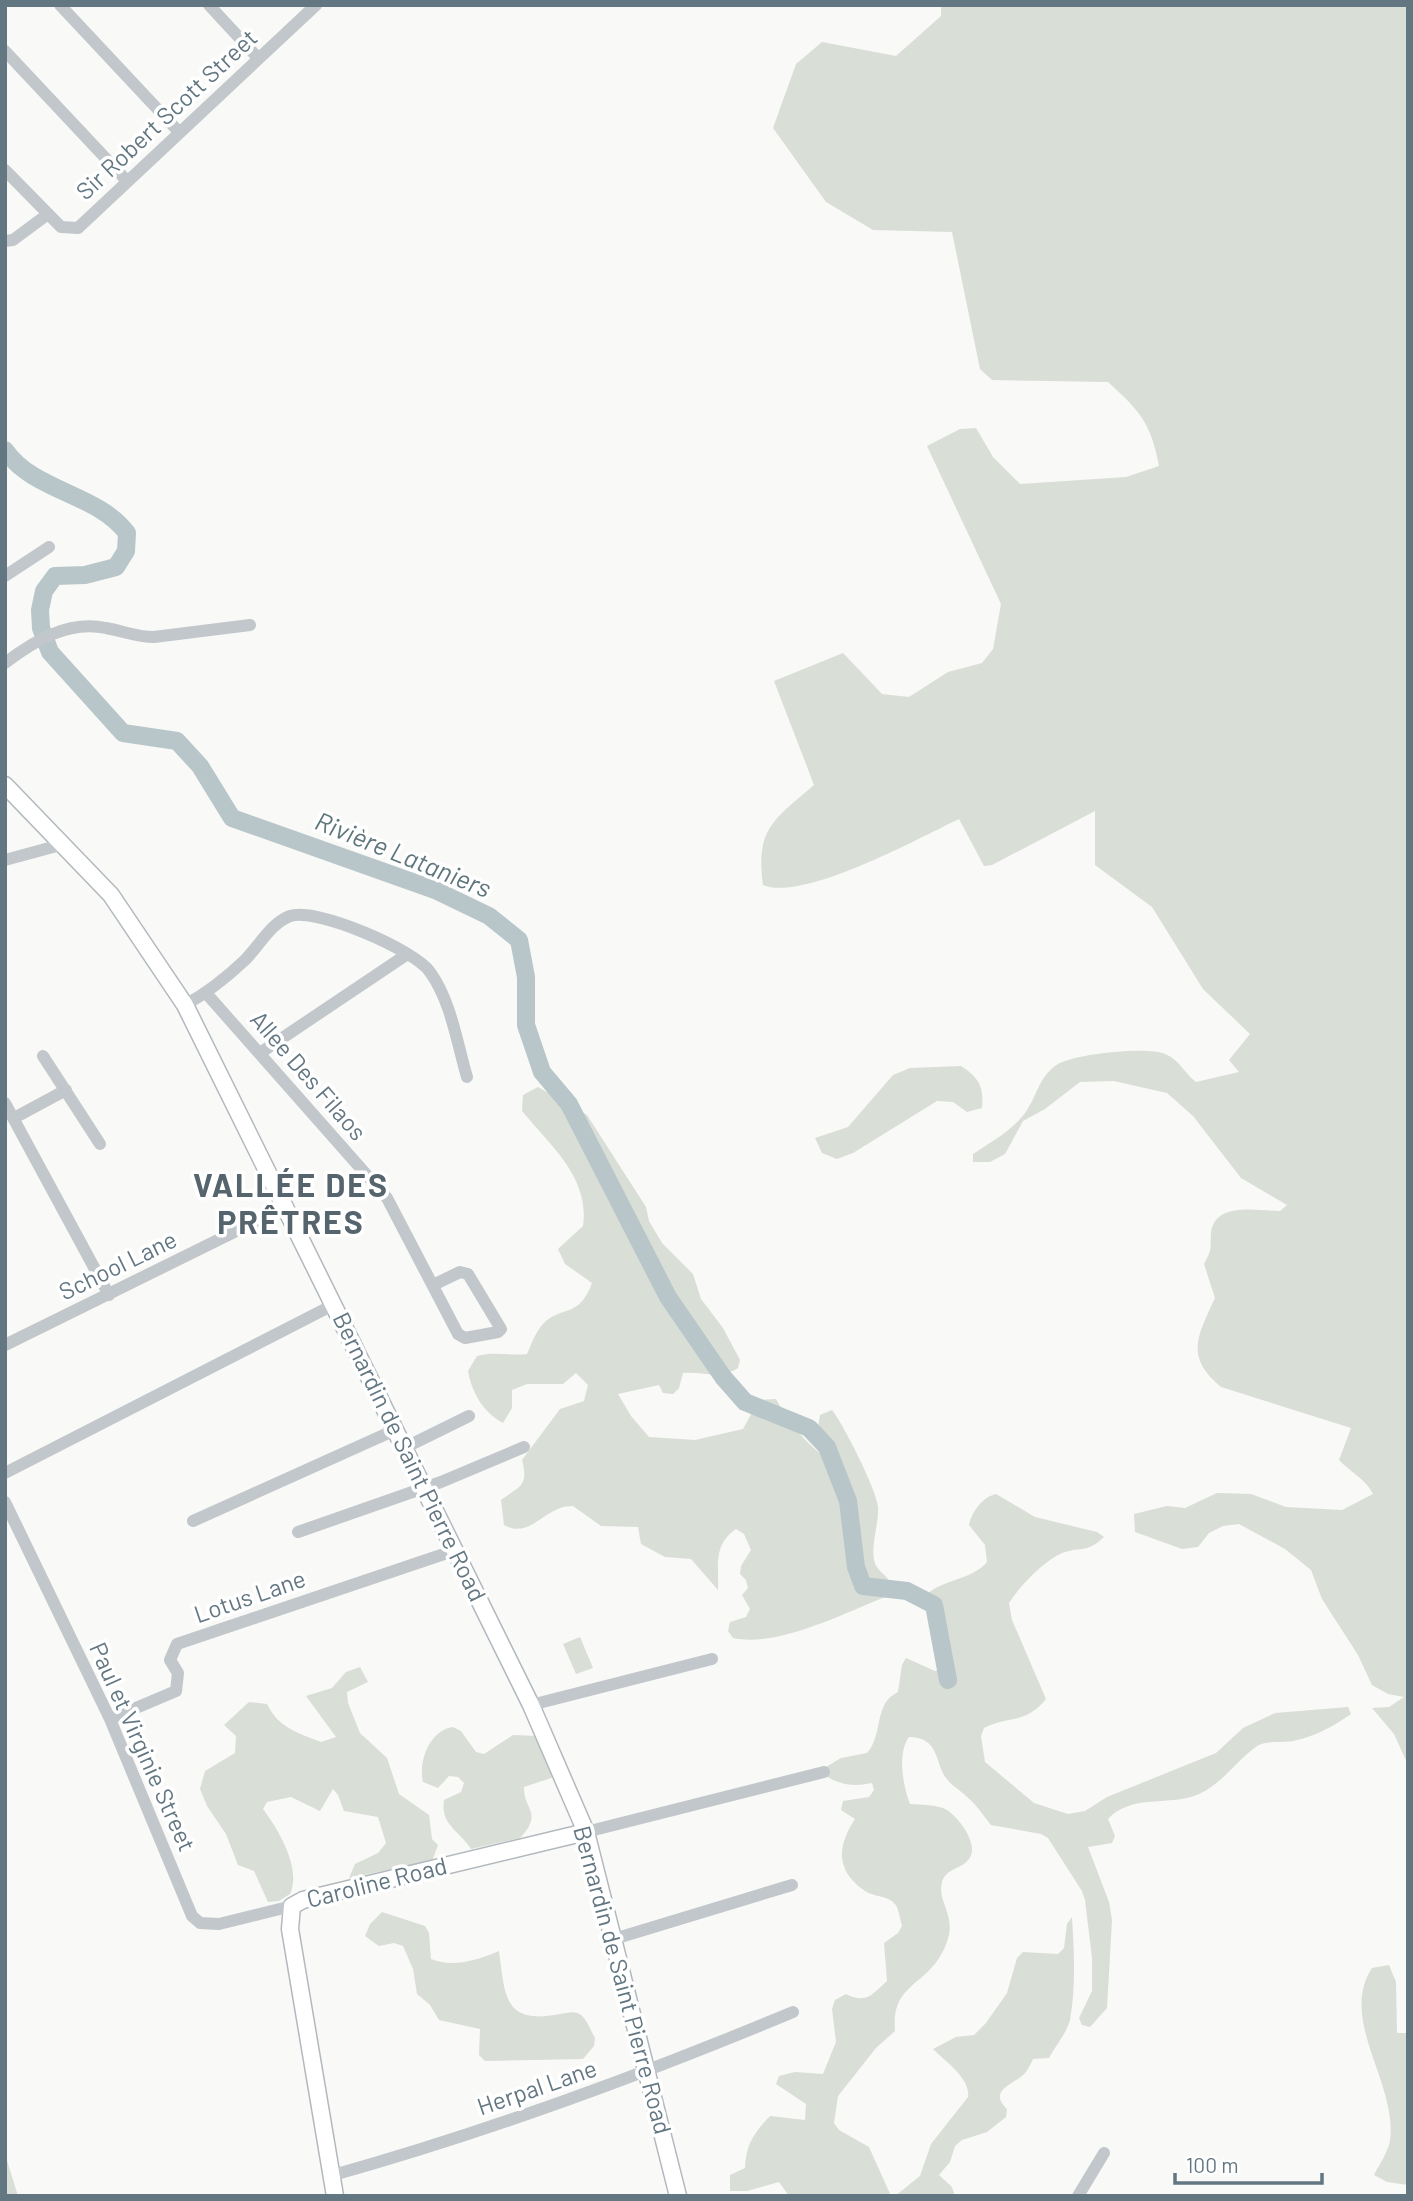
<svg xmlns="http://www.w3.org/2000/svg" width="1413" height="2201" viewBox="0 0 1413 2201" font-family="Barlow,sans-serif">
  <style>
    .green { fill: #d9ded6 }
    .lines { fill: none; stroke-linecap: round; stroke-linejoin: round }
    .river { stroke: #b8c6c9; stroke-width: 18 }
    .secondary-casing { stroke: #b2b9be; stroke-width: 19 }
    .street { stroke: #c2c7cb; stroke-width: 12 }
    .secondary { stroke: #fff; stroke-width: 16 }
    .labels { text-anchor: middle; stroke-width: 7; stroke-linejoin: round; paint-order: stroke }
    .street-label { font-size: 24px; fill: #637782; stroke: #fff }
    .water-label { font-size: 26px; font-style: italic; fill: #5e767c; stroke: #fff }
    .district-label { font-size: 32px; font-weight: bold; letter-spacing: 2px; fill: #56646d; stroke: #fff }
  </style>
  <rect width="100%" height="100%" fill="#f9f9f7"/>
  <path class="green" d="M941,5H1408V1765L1394,1734L1372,1708L1389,1707L1404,1697L1388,1694L1372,1685L1358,1655L1322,1599L1311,1570L1285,1549L1239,1524L1223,1526L1209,1533L1198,1547L1182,1549L1135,1532L1134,1514L1167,1506L1185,1508L1217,1493L1251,1494L1286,1507L1342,1510L1373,1494C1365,1478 1351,1473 1339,1460L1351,1428L1221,1387C1184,1357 1198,1335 1215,1298L1204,1264C1213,1248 1210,1249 1211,1233C1215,1201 1257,1211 1280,1211L1287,1205L1241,1178L1193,1116L1167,1093L1114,1081L1080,1082L1045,1109L1023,1121L1005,1154L990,1162H973V1154C991,1142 1015,1129 1027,1110C1037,1095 1039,1078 1055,1066C1070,1054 1148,1046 1165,1054C1180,1060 1184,1073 1196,1082L1239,1072L1229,1060L1250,1034L1203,989L1152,907L1095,865V811L992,865L984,866L959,819C919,838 803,902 763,885C755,828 775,819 814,785L774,681L843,653L882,694L909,697L948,672L982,663L993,649L1001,604L927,446L960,429L976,428L993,457L1020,484L1126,477L1159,466C1151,423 1140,411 1108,382L992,380L980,369L952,232L873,230L826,202L773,128L796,64L822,42L896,56L941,16Z
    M961,1066C979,1078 984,1086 982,1108L967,1112L953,1102L937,1101L853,1153L837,1159L822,1153L815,1138L848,1127L893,1075L910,1068Z
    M538,1087L587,1115L646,1207L649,1221L662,1243L693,1274L701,1299L723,1328L740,1360L738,1368C720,1380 702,1371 683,1373L679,1388L673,1394L663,1393L659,1385L618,1394L631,1416L649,1437L695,1440L743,1429L759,1400L776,1399C788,1421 812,1454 837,1462L818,1427L820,1415L832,1410C842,1422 877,1490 878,1507C879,1524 871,1543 874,1560C877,1576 899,1577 888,1596C846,1612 778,1648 733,1638L728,1631L730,1622L746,1617L750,1609L742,1595L748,1588L746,1580L740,1574L741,1566L751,1550L744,1534L736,1529C713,1545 719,1564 718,1590L691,1559L665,1557L641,1544L638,1527L601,1526L573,1506C545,1505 531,1540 504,1525L501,1500C520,1486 529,1486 522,1460L560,1409L584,1401L588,1385L576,1373L563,1384H527L512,1390V1408L503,1423C483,1412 472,1393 468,1371L477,1356C494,1351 509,1356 527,1354C531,1345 536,1331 543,1324C561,1305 579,1319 592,1283L565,1264L558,1249L583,1226C590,1178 551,1146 522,1111L523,1095Z
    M996,1494L1035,1517L1097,1532L1104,1537C1085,1555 1080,1545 1060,1554C1043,1562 1019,1587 1009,1603L1012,1620L1046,1699C1025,1725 1009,1715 984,1728L981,1736L985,1762L1034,1803L1068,1814L1085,1811L1107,1797L1216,1753L1243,1728L1275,1713L1348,1707L1351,1714C1332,1727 1316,1736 1293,1741C1283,1743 1266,1740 1257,1746C1236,1761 1223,1783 1199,1794C1170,1807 1132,1793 1108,1819L1115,1836L1112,1843L1088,1847L1109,1902L1112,1920L1107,2008L1090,2027L1082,2025L1079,2018L1092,1991V1958L1085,1900L1082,1891L1048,1838L1041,1834L991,1825C983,1815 976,1804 966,1796C960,1790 951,1785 946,1778C935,1764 940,1737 909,1737C897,1753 903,1786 910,1804C921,1805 937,1804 947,1810C959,1818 980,1845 969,1859C962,1869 946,1868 942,1882C936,1905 962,1917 942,1953C924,1987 891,1984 895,2031L876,2048L838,2096L834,2123L839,2130L869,2147L891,2196H789L779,2182L747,2191H730V2175L745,2168C746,2144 754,2133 770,2116L805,2120L806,2104L776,2084L779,2076L795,2072L823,2074L836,2042L832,2009L835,2000L846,1994C866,2004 872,1995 887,1981L884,1943L898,1933L902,1926C900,1919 899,1909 895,1904C887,1895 874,1897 865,1891C834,1870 838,1845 855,1819L841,1810L843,1801L869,1797L874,1790L872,1783C852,1787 841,1785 824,1775L826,1767L841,1758L867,1753C884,1733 873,1704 898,1692L902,1665L906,1658L935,1671L947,1668C946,1640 947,1615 926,1595C943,1579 972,1580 987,1562L985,1545L969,1525C972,1512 982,1497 996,1494Z
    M580,1637L593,1668L576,1674L563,1644Z
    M360,1667L368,1682L347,1692L348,1703L360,1733L387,1758L399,1794L429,1815L432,1839L438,1845L432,1861L349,1878L355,1864L378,1853L386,1843L378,1817L344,1811L338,1795L333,1789L320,1811L291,1797L267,1802L263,1809C278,1829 302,1869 290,1894L279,1901L268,1902L254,1871L238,1865L226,1834L207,1806L200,1789L205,1771L235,1753L236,1736L224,1725L249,1702L267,1704C278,1727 297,1733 321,1742L336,1737L306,1696L332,1688L346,1672Z
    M453,1727L461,1731L476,1752L484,1754L513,1735L538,1736L554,1777L524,1787C523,1809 544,1813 520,1838L471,1849C460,1831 440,1825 444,1800L461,1792L464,1783L458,1777L449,1776L438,1788L423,1782C418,1761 430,1730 453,1727Z
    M382,1912L425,1926L429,1933L431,1959C453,1968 478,1960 499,1951C505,1997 504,2025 560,2014C567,2013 575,2010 581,2015C587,2020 591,2031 595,2038L594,2046L583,2059L485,2061L479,2055L480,2029L439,2020L430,2005L417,1994L413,1969L403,1946L394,1943L379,1946L365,1936L370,1924Z
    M1072,1917C1074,1952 1076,1985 1070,2020C1067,2032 1055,2047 1049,2058L1033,2059C1031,2063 1028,2070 1025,2073C1014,2085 987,2090 1007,2109L1006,2117L987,2132L962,2140L955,2146L950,2162L939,2175L952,2187L955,2196H895L920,2176L931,2144L968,2097C971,2079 945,2061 933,2049L956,2037L974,2035L986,2023L1007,1993L1017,1958L1023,1952L1058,1954L1064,1948L1067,1924Z
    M1389,1965L1396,1982L1397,2033H1408V2185L1387,2182L1374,2175C1379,2165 1388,2152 1390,2141C1398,2083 1338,2020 1372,1968Z
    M5,2154L18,2196H5Z"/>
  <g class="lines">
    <path class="river" d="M5,450C34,492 97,493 127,533L126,551L116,567L85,575L55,576L44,591L40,610L41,628L50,652L123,733L177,741L200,766L232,818L435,890L489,916L519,940L526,977V1025L542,1072L569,1104L668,1297L723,1377L745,1402L809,1428L827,1447L848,1501L856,1567L863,1586L907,1591L934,1605L948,1680"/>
    <defs>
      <path id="secondary" d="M5,785L111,895L185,1005L531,1705L586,1832L678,2196
        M335,2196L290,1929L292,1906L303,1900L586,1832"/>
    </defs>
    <use href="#secondary" class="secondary-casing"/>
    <path class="street" d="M60,5L179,132
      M209,5L258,58
      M5,51L127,181
      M5,170L61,227L78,228L316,5
      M5,241L13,240L48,214
      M5,576L49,547
      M5,663C34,641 68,620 106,628C123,631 137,637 154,637L250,625
      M5,860L64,844
      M206,993L387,1198L458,1334L465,1338L498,1332L501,1329L468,1274L460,1272L433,1285
      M185,1005C207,993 226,978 245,960C259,946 271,923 290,916C316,907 415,950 430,972C451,1001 457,1043 467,1077
      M260,1053L406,955
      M43,1056L100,1144
      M5,1103L109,1295
      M14,1118L66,1090
      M5,1345L287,1206
      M404,1448L469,1416
      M5,1473L335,1304
      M5,1502L110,1719L192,1916L200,1923L219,1924L292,1906
      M193,1521L395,1430
      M298,1532L441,1482L524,1447
      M531,1705L712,1659
      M110,1719L176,1691L178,1673L170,1660L177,1644L453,1551
      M586,1832L824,1772
      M614,1939L792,1885
      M330,2176C488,2132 642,2075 793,2012
      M1078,2196L1104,2153"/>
    <use href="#secondary" class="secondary"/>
  </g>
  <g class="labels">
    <g class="street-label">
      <text transform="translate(167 115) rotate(-43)" y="8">Sir Robert Scott Street</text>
      <text transform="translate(308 1076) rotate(49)" y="8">Allee Des Filaos</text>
      <text transform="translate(118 1266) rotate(-26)" y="8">School Lane</text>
      <text transform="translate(409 1457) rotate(64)" y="8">Bernardin de Saint Pierre Road</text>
      <text transform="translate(250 1597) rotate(-19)" y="8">Lotus Lane</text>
      <text transform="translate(142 1747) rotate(66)" y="8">Paul et Virginie Street</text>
      <text transform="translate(377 1883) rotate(-14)" y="8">Caroline Road</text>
      <text transform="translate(622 1980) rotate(75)" y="8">Bernardin de Saint Pierre Road</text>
      <text transform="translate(537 2088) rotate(-19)" y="8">Herpal Lane</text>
    </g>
    <g class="water-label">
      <text transform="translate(403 855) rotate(22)" y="9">Rivière Lataniers</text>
    </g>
    <g class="district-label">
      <text x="291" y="1197">VALLÉE DES<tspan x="291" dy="37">PRÊTRES</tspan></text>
    </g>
  </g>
  <rect width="1413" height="2201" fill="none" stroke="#637782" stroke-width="14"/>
  <path d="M1175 2173v10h147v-10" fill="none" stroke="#637782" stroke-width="3.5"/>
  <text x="1186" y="2173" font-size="21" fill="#637782" stroke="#ffffff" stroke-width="5" paint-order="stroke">100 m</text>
</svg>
